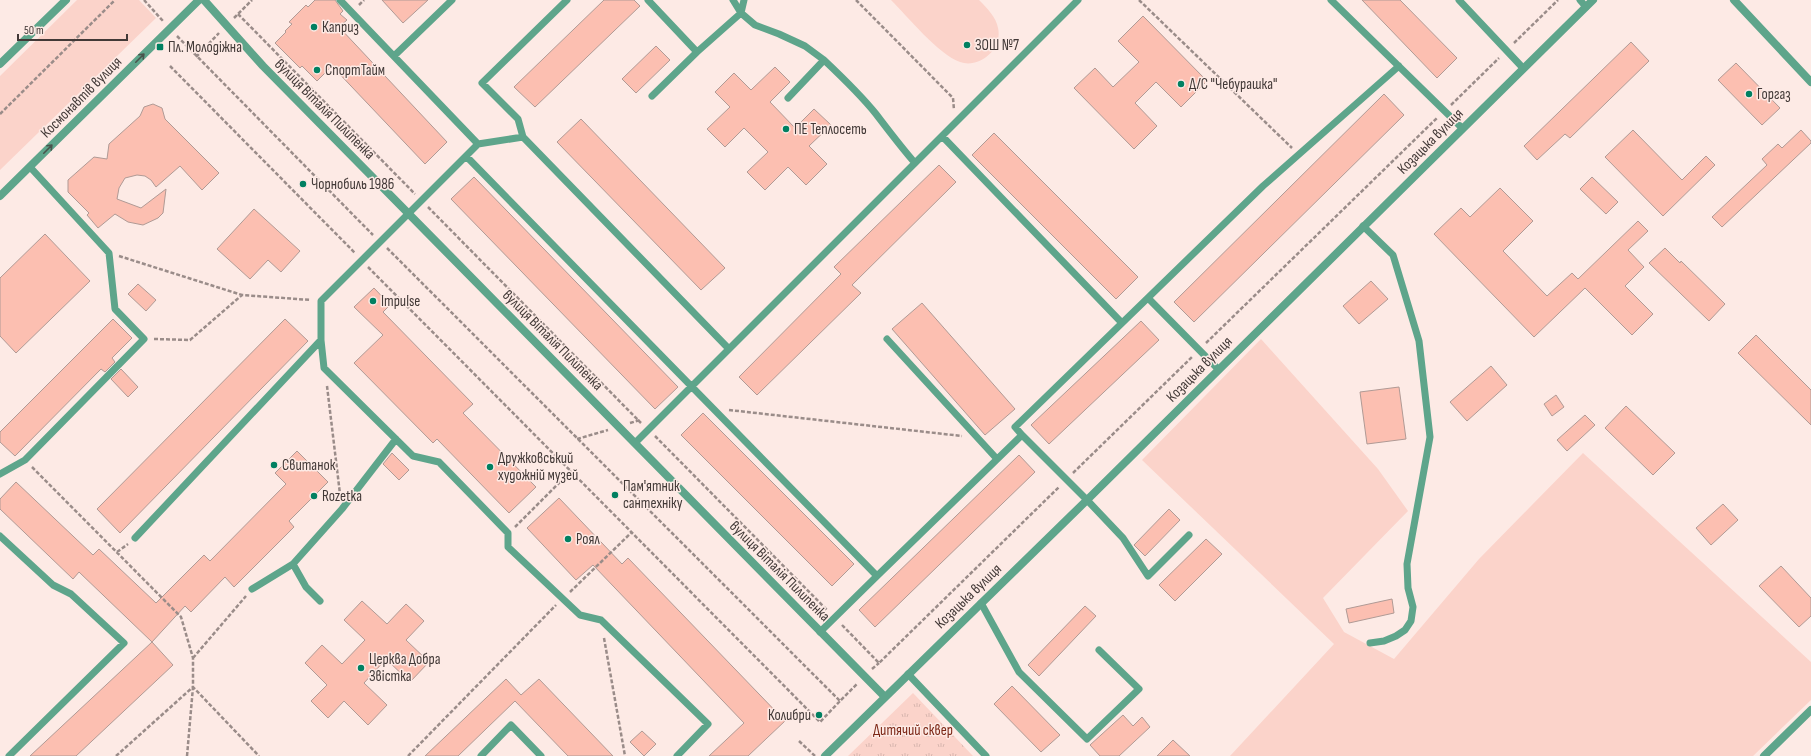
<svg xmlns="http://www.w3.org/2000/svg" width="1811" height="756" viewBox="0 0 1811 756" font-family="'Sofia Sans Condensed',sans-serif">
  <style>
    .grass { fill: #fbd3ca }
    .park { fill: url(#park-tufts) }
    .building { fill: #fcbfb1; stroke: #b09a95 }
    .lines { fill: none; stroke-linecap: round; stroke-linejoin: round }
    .path { stroke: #9a8c89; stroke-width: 2.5; stroke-dasharray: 4 2; stroke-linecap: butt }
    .service { stroke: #5ea58b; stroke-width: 7 }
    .minor { stroke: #5ea58b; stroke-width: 8 }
    .tertiary { stroke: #5ea58b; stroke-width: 8 }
    .oneway { stroke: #49544c }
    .poi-dot { fill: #008061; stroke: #fdeae5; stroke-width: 1.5 }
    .labels { text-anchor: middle; stroke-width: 3; stroke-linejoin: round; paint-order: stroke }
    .poi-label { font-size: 15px; fill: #423937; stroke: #fdeae5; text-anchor: start }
    .street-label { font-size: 15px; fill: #423937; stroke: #fdeae5 }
    .park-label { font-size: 15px; fill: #7c2716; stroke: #fdeae5 }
  </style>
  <defs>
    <pattern id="park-tufts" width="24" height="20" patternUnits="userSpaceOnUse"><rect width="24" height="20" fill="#fbd3ca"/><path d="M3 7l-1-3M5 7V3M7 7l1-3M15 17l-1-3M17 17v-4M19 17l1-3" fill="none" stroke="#d8b6ae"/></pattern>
  </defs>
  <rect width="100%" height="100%" fill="#fdeae5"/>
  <path class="grass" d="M77,0H139L156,18L0,170V76Z
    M891,0H979C987,8 996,17 998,28C1003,49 979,69 960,62C939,55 907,16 891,0Z
    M1261,339L1378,469L1408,511L1323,598L1344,632L1394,659L1479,559L1583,453L1811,662V700L1753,756H1230L1334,644L1142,460Z"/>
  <path class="park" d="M913,693L973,756H848Z"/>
  <path class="building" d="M315,0H335L343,11L340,14L347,20L339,27L447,142L425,164L332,66L317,81L302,66L300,68L275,43L286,32L285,31L292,24L289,22L306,5L308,7Z
    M382,0H428L403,23Z
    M604,0H634L640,6L535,107L514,87Z
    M1362,0H1400L1457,58L1437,78Z
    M1143,16L1207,81L1181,107L1156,82L1135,103L1157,126L1134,149L1074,88L1095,68L1113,87L1139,62L1118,41Z
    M1631,42L1649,61L1570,138L1565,134L1537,160L1524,146Z
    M656,46L670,60L636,93L622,79Z
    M1736,63L1780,108L1762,125L1718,80Z
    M775,67L790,82L770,102L795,128L814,109L831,125L809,146L827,164L806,185L788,167L765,190L747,172L768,152L744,128L725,147L707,129L730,107L715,92L734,73L751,90Z
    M1384,94L1404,115L1194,322L1174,302Z
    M153,104L162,108L165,119L219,173L202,190L180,166L156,187L151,180L145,176L137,175L125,178L119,188L117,199L141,208L166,189L163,213L158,218L143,225L128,222L115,214L98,228L87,215L89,213L68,192V180L94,157L107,159L109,144L140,116L144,107Z
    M581,119L725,268L701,290L557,142Z
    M1633,130L1682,180L1706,156L1715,165L1663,216L1605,157Z
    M1801,130L1811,141V143L1722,227L1712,217L1767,165L1762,159L1778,144L1782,148Z
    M994,133L1138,277L1116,299L972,155Z
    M939,165L956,182L852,285L861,293L757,395L739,377L841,274L834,267Z
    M474,177L678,387L655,409L451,199Z
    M1592,177L1618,202L1606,214L1580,189Z
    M1500,188L1533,221L1503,251L1547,296L1572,273L1578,279L1638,221L1648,231L1628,250L1644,267L1625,286L1653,314L1632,335L1585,288L1534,337L1434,234L1461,208L1470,217Z
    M254,209L300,251L281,272L268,260L250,279L217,249Z
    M45,234L90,281L16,353L0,336V278Z
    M1665,248L1680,263L1681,261L1725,304L1709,321L1649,263Z
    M1371,281L1388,299L1359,324L1343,306Z
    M138,284L156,300L146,311L128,294Z
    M374,288L390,305L383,312L473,404L463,413L536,487L509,513L437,439L433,443L354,363L383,335L354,307Z
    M922,303L1015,409L985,435L892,329Z
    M113,319L132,338L112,358L115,362L105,372L101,369L15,456L0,442V432Z
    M285,319L308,341L120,533L97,509Z
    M1141,321L1159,340L1049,444L1031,425Z
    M1756,335L1811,390V425L1738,353Z
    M1491,366L1507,385L1467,421L1450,402Z
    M121,369L138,387L128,397L111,379Z
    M1399,387L1406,439L1367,444L1360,392Z
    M1556,395L1564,407L1552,416L1544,404Z
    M1626,406L1675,453L1653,475L1605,428Z
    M703,413L854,564L832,586L681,435Z
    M1585,415L1595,425L1567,451L1557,440Z
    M297,451L328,482L289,521L294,527L234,587L225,577L191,612L185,606L152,642L79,572L73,579L0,509V499L16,482L93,555L99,549L156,603L204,555L210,561L286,484L275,473Z
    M392,453L409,470L399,480L383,464Z
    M1019,455L1035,472L875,627L859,610Z
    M559,498L622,564L628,558L785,721L748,756H709L744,723L593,565L576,580L527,528Z
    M1723,504L1738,520L1711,545L1696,528Z
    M1169,509L1180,520L1145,556L1134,545Z
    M1206,539L1222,554L1175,601L1159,585Z
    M1781,566L1811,598V616L1799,627L1759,586Z
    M1392,599L1394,613L1349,623L1346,609Z
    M362,601L387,624L406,604L424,621L406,640L429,662L410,682L386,659L364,683L387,705L368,725L344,701L328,718L311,701L327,685L305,663L322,645L342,664L365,640L344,620Z
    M1085,606L1096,616L1039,676L1028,665Z
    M152,642L173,665L76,756H30Z
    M506,679L521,695L539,679L613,756H568L515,701L458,756H425Z
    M1012,686L1060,735L1041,752L994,704Z
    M1123,715L1133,726L1142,717L1150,727L1119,756H1100L1090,745Z
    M642,731L656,744L644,756L630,742Z
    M1173,740L1190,756H1157Z"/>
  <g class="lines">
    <path class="path" d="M144,0L163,21
      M856,0L953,98L954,110
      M1139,0L1292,148
      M359,5L364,0
      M238,14L415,194
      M234,18L252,0
      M177,36L373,235
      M1514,43L1558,0
      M196,57L219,33
      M170,66L355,253
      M1451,105L1499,58
      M0,114L115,0
      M428,207L641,423
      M387,248L840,701L857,684
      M119,256L242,295
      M368,267L820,722L840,701
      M154,339L190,340L242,295L311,300
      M1206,343L1437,118
      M327,386L340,494
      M729,410L962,436
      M630,423L640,420
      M655,436L827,610
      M577,439L608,430
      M32,467L181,617L193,658V687L259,756
      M1073,473L1192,357
      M515,527L571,471
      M117,552L128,544
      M570,592L632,532
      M842,625L879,663L1059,487
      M604,638L625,756
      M193,658L246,596
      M872,669L879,663
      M799,741L815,756
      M116,756L193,687
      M187,756L193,687
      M408,756L556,605"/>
    <path class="service" d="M340,0L478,144L523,137L729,349
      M648,0L697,52
      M1331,0L1462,128
      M1459,0L1523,68
      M1580,0L1586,7
      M741,13L755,25L779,34L805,46L824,60L788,98
      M741,13L744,0
      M394,56L452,0
      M824,60C842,77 860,94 876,114C889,131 901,147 915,163
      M652,96L697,52L741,13L733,0
      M942,136L1122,323
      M523,137L518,119L482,83L567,0
      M466,156L877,576L1022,435L1087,500L1123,538L1148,576L1189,535
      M1363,226L1393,255L1419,341L1430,437L1407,564L1408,588L1413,607L1411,621L1405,630L1396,636L1384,641L1370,643
      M1148,298L1218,369
      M887,339L997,459
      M321,340L324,368L413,456L439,462L508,533V547L580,615L601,620L708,724L677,756
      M1022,435L1015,427L1263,186L1399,66
      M635,443L1078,0
      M0,474L25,460L144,339L115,309L109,253L30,167
      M0,536L53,585L71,594L124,643L9,756
      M135,538L321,340V301L478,144
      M293,564L306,587L320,601
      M252,589L293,564L342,509L396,439
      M981,603L1019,672L1087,739L1139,689L1099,650
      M820,632L877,576
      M908,674L986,756
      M481,756L511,725L541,756"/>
    <path class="minor" d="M1734,0L1811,82
      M1764,756L1811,710"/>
    <path class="tertiary" d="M204,0L263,66L885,697
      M0,64L66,0
      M0,196L199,0
      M825,756L1087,500L1593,0"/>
  </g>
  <defs><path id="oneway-shaft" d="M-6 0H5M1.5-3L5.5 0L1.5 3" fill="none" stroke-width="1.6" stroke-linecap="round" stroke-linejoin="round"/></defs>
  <g class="oneway">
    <use href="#oneway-shaft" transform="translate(140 58) rotate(-45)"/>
    <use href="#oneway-shaft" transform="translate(48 149) rotate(-45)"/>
  </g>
  <g class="poi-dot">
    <circle cx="314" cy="27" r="4"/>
    <circle cx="967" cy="45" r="4"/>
    <rect x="156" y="43" width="8" height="8" rx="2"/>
    <circle cx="317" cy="70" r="4"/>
    <circle cx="1181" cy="84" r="4"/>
    <circle cx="1749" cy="94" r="4"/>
    <circle cx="786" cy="129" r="4"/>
    <circle cx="303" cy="184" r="4"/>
    <circle cx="373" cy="301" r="4"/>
    <circle cx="274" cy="465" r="4"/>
    <circle cx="490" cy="467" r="4"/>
    <circle cx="615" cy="495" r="4"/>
    <circle cx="314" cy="496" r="4"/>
    <circle cx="568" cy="539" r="4"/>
    <circle cx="361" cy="668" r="4"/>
    <circle cx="819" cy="715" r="4"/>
  </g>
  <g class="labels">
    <g class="poi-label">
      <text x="322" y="32">Каприз</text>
      <text x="975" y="50">ЗОШ №7</text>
      <text x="168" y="52">Пл. Молодіжна</text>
      <text x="325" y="75">СпортТайм</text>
      <text x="1189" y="89">Д/С "Чебурашка"</text>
      <text x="1757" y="99">Горгаз</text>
      <text x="794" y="134">ПЕ Теплосеть</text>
      <text x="311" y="189">Чорнобиль 1986</text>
      <text x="381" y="306">Impulse</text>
      <text x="498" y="463">Дружковський<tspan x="498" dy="17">художній музей</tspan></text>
      <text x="282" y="470">Свитанок</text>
      <text x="623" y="491">Пам'ятник<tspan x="623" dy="17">сантехніку</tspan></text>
      <text x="322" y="501">Rozetka</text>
      <text x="576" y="544">Роял</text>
      <text x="369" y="664">Церква Добра<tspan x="369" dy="17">Звістка</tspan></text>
      <text x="811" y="720" text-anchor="end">Колибри</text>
    </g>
    <g class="street-label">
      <text transform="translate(81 97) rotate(-45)" y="5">Космонавтів вулиця</text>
      <text transform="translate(325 109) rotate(45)" y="5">вулиця Віталія Пилипенка</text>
      <text transform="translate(1430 141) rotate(-45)" y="5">Козацька вулиця</text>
      <text transform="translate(553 340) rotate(45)" y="5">вулиця Віталія Пилипенка</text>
      <text transform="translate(1199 369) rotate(-45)" y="5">Козацька вулиця</text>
      <text transform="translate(780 571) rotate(45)" y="5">вулиця Віталія Пилипенка</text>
      <text transform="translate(968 596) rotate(-44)" y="5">Козацька вулиця</text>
    </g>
    <g class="park-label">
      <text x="913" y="735">Дитячий сквер</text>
    </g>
  </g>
  <path d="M18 34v6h109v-6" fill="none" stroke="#423937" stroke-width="2"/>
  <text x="24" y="34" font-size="12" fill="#423937" stroke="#fdeae5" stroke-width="3" paint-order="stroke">50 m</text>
</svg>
